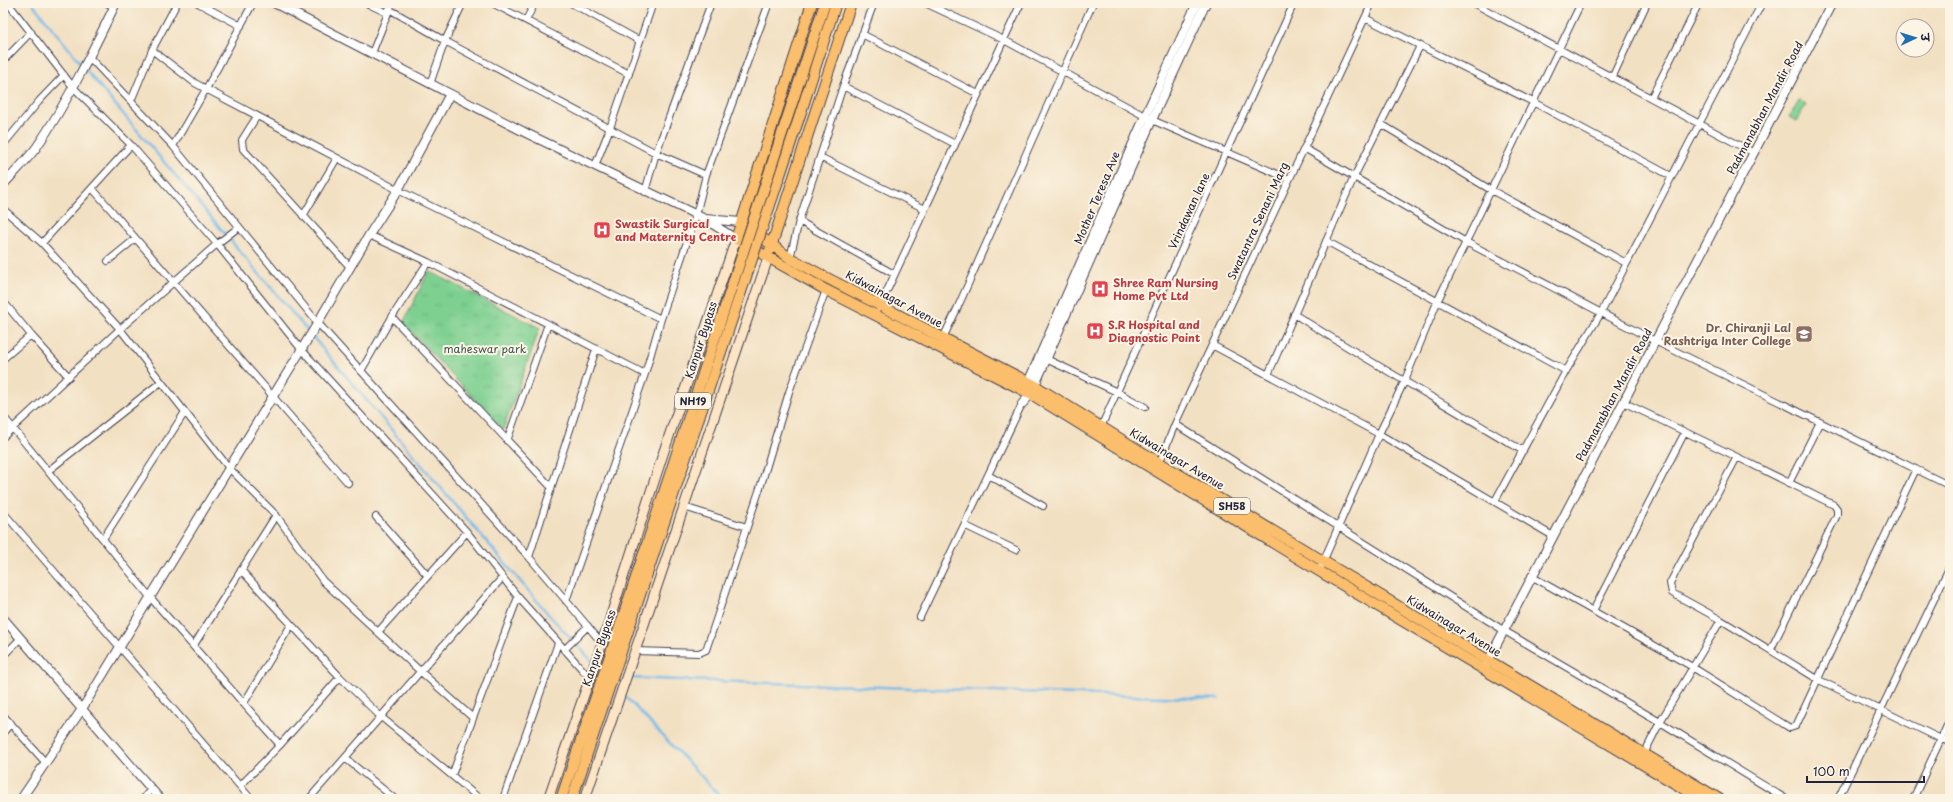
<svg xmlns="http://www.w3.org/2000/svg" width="1953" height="802" viewBox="0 0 1953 802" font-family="'Playpen Sans','Playpen Sans Deva',sans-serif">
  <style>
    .green { fill: #7ed091; stroke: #507966 }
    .park { fill: url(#park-tufts); stroke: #507966 }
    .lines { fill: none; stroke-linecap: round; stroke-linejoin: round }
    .stream { stroke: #75baeb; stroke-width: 2.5 }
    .minor-casing { stroke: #413e4f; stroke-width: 8 }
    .tertiary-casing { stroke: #413e4f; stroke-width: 10 }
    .secondary-casing { stroke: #413e4f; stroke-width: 11 }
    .primary-casing { stroke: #413e4f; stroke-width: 12 }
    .minor { stroke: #fff; stroke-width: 6 }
    .tertiary { stroke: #fff; stroke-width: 8 }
    .secondary { stroke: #fde5c5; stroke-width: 9 }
    .primary { stroke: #fabe6d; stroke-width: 10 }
    .trunk-bridge-casing { stroke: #413e4f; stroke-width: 12; stroke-linecap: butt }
    .trunk-bridge { stroke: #fabe6d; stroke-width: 10 }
    .labels { text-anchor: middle; stroke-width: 4; stroke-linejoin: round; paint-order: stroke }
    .shield { fill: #fcf5e5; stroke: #63616e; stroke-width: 1 }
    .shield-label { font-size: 10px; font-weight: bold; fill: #22223b }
    .street-label { font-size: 11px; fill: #22223b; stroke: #fcf5e5 }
    .health-label { font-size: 11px; font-weight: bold; fill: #be3a42; stroke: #fcf5e5; text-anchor: start }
    .education-label { font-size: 11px; font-weight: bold; fill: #785e54; stroke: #fcf5e5; text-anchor: end }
    .park-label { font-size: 11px; fill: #3e5655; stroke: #fcf5e5 }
  </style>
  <defs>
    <pattern id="park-tufts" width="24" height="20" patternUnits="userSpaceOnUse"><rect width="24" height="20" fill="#7ed091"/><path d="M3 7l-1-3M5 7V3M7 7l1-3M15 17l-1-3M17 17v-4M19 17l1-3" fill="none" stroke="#6db27e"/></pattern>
  </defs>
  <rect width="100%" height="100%" fill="#fcf5e5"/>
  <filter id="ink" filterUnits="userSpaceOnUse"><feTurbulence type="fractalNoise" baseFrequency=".025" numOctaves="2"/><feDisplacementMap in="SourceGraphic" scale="8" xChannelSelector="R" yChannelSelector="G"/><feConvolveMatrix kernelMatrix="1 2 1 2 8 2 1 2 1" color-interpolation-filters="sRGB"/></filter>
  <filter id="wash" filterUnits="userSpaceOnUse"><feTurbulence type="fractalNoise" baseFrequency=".012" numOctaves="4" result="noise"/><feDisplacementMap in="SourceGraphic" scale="16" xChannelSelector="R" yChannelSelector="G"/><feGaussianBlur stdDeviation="0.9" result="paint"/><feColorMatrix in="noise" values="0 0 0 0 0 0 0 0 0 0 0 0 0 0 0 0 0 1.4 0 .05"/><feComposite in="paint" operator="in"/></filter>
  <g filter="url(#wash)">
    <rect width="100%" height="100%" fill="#f2e0c2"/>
    <path class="green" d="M1799,100L1806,105L1796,121L1789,117Z"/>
    <path class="park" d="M429,271L540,328L503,430L403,323Z"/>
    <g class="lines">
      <path class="stream" d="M32,3L82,65
        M85,69L549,615L593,662
        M628,678L1219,699
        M622,693L723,799"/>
    </g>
  </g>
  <g filter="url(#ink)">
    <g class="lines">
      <defs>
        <path id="minor" d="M8,3L73,87L131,145L217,244L301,349L467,532L518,597L589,677
          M107,3L114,7
          M177,3L152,50L195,83L206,89L253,3
          M198,3L241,26
          M366,3L387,13
          M492,3L629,74
          M571,3L640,41
          M874,3L843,86L955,144
          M925,3L1004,40L1152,120L1289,179
          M1473,3L1754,153
          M389,9L445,41L656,153L706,175
          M1365,18L1533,102L1671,176
          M526,20L535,3
          M862,34L978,94
          M372,53L392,3
          M89,57L173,146
          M3,61L31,32
          M1612,78L1647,3
          M430,84L445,41L463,3
          M1651,98L1699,3
          M131,101L152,50
          M257,116L242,140L243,149L350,267
          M1381,124L1491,190L1626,263
          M3,145L40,100L64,75
          M1304,148L1466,242L1655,341L1950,486
          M820,157L925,209
          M595,166L610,128L653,3
          M92,188L348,483
          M645,192L656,153L711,3
          M3,209L42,243L120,329L229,468L276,515L323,581L421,672L473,718
          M303,216L337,158
          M799,221L894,274
          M369,235L428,262L645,374L661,319L696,215L706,175L769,3
          M1326,241L1566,371
          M42,243L131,145
          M790,258L799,221L843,86
          M108,261L135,239
          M428,262L392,317L551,487
          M3,301L31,335
          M879,308L1021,3
          M1294,314C1369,362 1447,405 1523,451
          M943,338L957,309L1093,3
          M1212,345L1379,434L1553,536
          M1044,358L1117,392L1145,407
          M3,359L31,335L69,377
          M361,371L392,317
          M1268,375L1354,177L1420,46
          M1623,402L1737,457L1670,583L1672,593L1721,620
          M3,416L150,597L280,745
          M1175,424L1503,630L1660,722L1786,799
          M1101,427L1294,3
          M3,437L120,329L217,244L239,227
          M507,441L548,324
          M1737,457L1834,505L1837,509V515L1771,649
          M1159,464L1175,424L1372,3
          M48,471L161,382
          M988,475L1043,506
          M1789,483L1820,422
          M1495,501L1566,371L1601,313L1762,3
          M684,507L747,527
          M3,512L251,799
          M376,517L428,576
          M964,525L1016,550
          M103,539L185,412
          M529,557L596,349
          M241,570L340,677L380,716L480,799
          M1319,571L1379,434L1405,380L1438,300L1581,3
          M1531,576L1689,665L1790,728L1796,726L1916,469
          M566,601L645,374
          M1593,611L1685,432
          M920,617L1022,404
          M378,632L467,532
          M602,643L529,557L317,322L173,146L206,89L398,190L661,319
          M194,645L276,515
          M564,650L588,626
          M635,651L699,653L706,650L761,485L789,392L826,290
          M3,656L21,638
          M244,703L291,625
          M3,715L46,763
          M3,733L11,723
          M1643,756L1660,722L1721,620L1819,680L1941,739L1950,719
          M345,758L395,799
          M452,775L518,597
          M240,786L280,745L340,677
          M143,799L151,789
          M309,799L502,578
          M503,799L558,643
          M1838,799L1950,566
          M1913,799L1941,739L1950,742"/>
        <path id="tertiary" d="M274,3L528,134L703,218L736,239
          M3,185C14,173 26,161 36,148C67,103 92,52 116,3
          M705,219L741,222
          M1026,387L1145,116L1197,3
          M1022,404L1031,394L1152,120L1206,3
          M3,618L160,799
          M1486,665L1832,3
          M21,799L82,709L314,329L369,235L398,190L450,94"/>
        <path id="secondary" d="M548,799L602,643L663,454L736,239
          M585,799L768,258"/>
        <path id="primary" d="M812,3L736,239L826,290L1031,394L1319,571L1701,799
          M754,232L790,258L827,278L1034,385L1135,448L1719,799
          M770,250L851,3"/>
      </defs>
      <use href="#minor" class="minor-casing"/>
      <use href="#tertiary" class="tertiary-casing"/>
      <use href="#secondary" class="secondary-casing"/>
      <use href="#primary" class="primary-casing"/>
      <use href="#minor" class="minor"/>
      <use href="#tertiary" class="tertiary"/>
      <use href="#secondary" class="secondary"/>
      <use href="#primary" class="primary"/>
      <defs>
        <path id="trunk-bridge" d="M561,799L620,626L825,3
          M572,799L800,115L836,3"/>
      </defs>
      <use href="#trunk-bridge" class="trunk-bridge-casing"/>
      <use href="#trunk-bridge" class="trunk-bridge"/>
    </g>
  </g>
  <defs>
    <symbol id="hospital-square" viewBox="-11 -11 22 22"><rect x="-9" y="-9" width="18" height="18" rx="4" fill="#e0444e" stroke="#fcf5e5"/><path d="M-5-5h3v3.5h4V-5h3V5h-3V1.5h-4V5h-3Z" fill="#fff"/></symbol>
    <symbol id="school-square" viewBox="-11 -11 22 22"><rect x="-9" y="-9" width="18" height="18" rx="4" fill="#8d6e63" stroke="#fcf5e5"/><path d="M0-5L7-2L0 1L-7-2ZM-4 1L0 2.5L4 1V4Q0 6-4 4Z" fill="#fff"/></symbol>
  </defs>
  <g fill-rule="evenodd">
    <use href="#hospital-square" x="592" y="220" width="20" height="20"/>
    <use href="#hospital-square" x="1090" y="279" width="20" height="20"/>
    <use href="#hospital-square" x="1085" y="321" width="20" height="20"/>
    <use href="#school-square" x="1794" y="324" width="20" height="20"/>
  </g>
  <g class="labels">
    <g class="shield">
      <rect x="675" y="393" width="36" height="16" rx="3"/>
      <rect x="1214" y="498" width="36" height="16" rx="3"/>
    </g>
    <g class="shield-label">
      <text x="693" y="405">NH19</text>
      <text x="1232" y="510">SH58</text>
    </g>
    <g class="street-label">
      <text transform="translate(1765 108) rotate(-62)" y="4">Padmanabhan Mandir Road</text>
      <text transform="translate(1097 198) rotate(-67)" y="4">Mother Teresa Ave</text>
      <text transform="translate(1189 211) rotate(-65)" y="4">Vrindawan lane</text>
      <text transform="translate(1258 221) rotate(-65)" y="4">Swatantra Senani Marg</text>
      <text transform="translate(894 299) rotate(28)" y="4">Kidwainagar Avenue</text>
      <text transform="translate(701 340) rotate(-72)" y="4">Kanpur Bypass</text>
      <text transform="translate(1614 395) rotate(-62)" y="4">Padmanabhan Mandir Road</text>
      <text transform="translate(1177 459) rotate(31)" y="4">Kidwainagar Avenue</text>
      <text transform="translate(1454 626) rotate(31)" y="4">Kidwainagar Avenue</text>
      <text transform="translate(599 648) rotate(-71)" y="4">Kanpur Bypass</text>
    </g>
    <g class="health-label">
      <text x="615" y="228">Swastik Surgical<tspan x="615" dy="13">and Maternity Centre</tspan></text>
      <text x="1113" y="287">Shree Ram Nursing<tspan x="1113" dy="13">Home Pvt Ltd</tspan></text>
      <text x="1108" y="329">S.R Hospital and<tspan x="1108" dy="13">Diagnostic Point</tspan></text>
    </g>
    <g class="education-label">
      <text x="1791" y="332">Dr. Chiranji Lal<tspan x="1791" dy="13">Rashtriya Inter College</tspan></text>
    </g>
    <g class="park-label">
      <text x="485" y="353">maheswar park</text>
    </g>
  </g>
  <rect width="1953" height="802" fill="none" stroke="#fcf5e5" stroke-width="16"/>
  <g transform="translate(1915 38) rotate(86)"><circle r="19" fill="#fcf5e5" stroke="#a5a1a1"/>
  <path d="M0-3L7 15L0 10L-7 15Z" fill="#1f6fb2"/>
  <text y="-6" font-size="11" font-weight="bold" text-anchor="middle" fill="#22223b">उ</text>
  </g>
  <path d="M1807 776v6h117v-6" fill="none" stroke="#22223b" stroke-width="2"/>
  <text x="1813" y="776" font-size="12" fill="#22223b" stroke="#fcf5e5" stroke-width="3" paint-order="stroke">100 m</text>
</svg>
